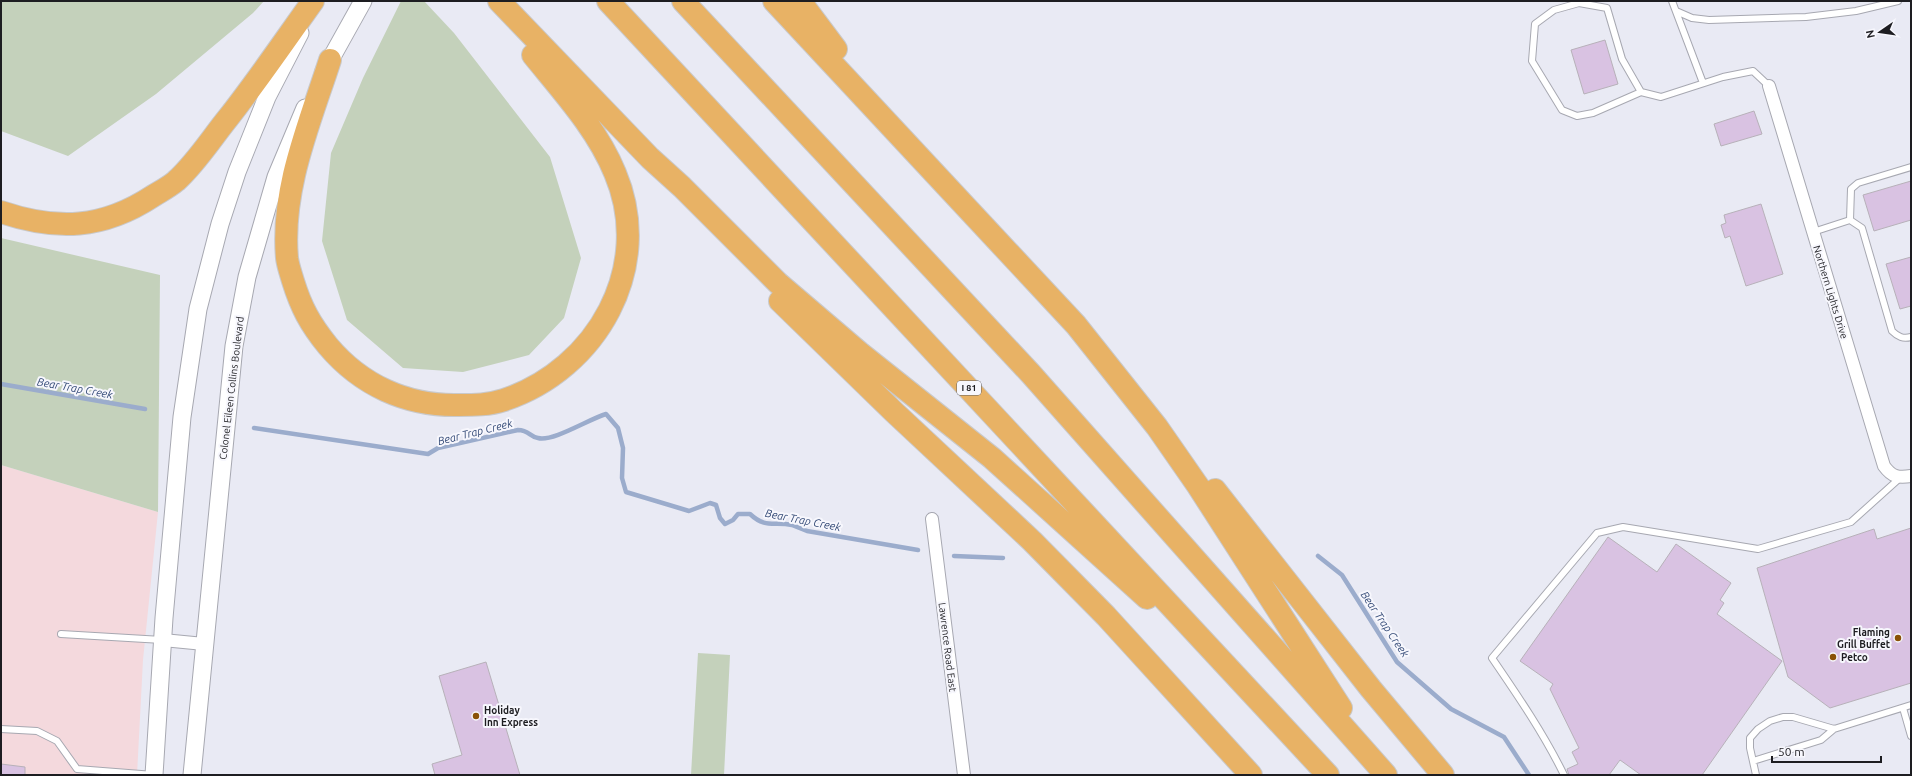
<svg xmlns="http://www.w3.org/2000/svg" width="1912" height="776" viewBox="0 0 1912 776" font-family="Ubuntu,sans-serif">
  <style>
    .industrial { fill: #f4d9dd }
    .green { fill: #c4d1bb }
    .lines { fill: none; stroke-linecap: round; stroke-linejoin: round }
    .stream { stroke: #9baccc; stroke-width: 4.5 }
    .building { fill: #d9c2e2; stroke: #b7b1b9 }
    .lane-casing { stroke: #a7a8b1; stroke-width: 8 }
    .street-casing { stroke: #a7a8b1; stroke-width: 14 }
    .secondary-casing { stroke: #a7a8b1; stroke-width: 19 }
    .highway-casing { stroke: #c9c9ca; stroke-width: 24 }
    .lane { stroke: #fff; stroke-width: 6 }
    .street { stroke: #fff; stroke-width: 12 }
    .secondary { stroke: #fff; stroke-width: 17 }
    .highway { stroke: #e8b265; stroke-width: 22 }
    .poi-dot { fill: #8a5107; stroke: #f7f7fd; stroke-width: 1.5 }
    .labels { text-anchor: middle; stroke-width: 4; stroke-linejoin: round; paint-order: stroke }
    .shield { fill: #f7f7fd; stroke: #5e5e63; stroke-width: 1 }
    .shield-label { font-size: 9px; font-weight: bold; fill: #1d1d21 }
    .street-label { font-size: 10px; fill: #1d1d21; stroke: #f7f7fd }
    .poi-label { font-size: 10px; font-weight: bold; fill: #1d1d21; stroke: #f7f7fd; text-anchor: start }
    .water-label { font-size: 11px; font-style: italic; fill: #364c78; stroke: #f7f7fd }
  </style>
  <rect width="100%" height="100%" fill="#e9eaf4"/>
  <path class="industrial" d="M1,465L158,512L143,660L137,775H1Z"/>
  <path class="green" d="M1,1H264L253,13L156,94L68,156L1,131Z
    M401,1H424L454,33L550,157L581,258L564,318L529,355L463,372L403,368L347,320L322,241L331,153L363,78Z
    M1,238L160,275L158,512L1,465Z
    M698,653L730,655L724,775H691Z"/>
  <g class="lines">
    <path class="stream" d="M1,384L145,409
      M254,428L428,454L438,448L518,430C529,430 530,437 538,438C553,442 589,419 606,414L618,428L623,448L622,478L626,492L689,511L710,503L716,505L720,518L725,524L733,520L738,514H750C766,529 774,521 792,525C797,527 802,529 807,531L918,550
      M954,556L1003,558
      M1318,556L1342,575L1397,662L1451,709L1504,737L1529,775"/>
  </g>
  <path class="building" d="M1605,40L1618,84L1584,94L1571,50Z
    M1754,111L1762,134L1721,146L1714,124Z
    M1911,181V220L1874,231L1863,195Z
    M1761,204L1783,274L1746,286L1730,236L1725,238L1721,225L1726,223L1724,215Z
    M1911,257V306L1900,309L1886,264Z
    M1911,528V683L1830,708L1788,677L1757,568L1874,529L1877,539Z
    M1608,537L1657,572L1676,544L1731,583L1720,600L1724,603L1717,614L1782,661L1702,775H1641L1620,760L1609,775H1569L1567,769L1578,764L1572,752L1579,748L1550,689L1553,684L1520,661Z
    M486,662L520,775H435L432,764L462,755L439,676Z
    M1,764L25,767V775H1Z"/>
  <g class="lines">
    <defs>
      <path id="lane" d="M1672,1L1703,83
        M1676,11L1692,18L1709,20L1806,17L1856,11L1898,1
        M1641,92L1622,59L1607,8L1579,3L1554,10L1535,24L1532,61L1562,110L1577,116L1593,113L1641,92L1661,97L1723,77L1753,71L1769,86
        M1850,220L1851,189L1858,183L1911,167
        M1813,232L1850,220L1862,228L1892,331C1898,337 1903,339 1911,337
        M61,634L162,640
        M1903,708L1911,736
        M1,729L37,731L57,741L77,769L154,775
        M1753,761L1821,740L1834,729
        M1564,775C1544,734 1518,696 1492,658L1597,533L1623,527L1758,549L1851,522L1901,477
        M1756,775L1750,748V738L1758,729L1770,721L1783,717H1793L1834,729L1911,705"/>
      <path id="street" d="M1769,86L1884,466C1892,477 1898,478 1911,476
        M932,519L964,775
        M163,640L204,644"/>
      <path id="secondary" d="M324,71L363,1
        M154,775L164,618L182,417L198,309L220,224L237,172L267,97L300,33
        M192,775L234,346L247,277L276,177L305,108"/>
      <path id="highway" d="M499,1L650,158L682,187L778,283L860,353L992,458L1147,598
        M608,1L1328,775
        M683,1L1031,374L1386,775
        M774,1L1076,325L1157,427L1198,486L1341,708
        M800,1L836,49
        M330,60C309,125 281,189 287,258C288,266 291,274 293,281C301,307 310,324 328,346C361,385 406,406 458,405C474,405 489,405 504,400C597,369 655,267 615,173C597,129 563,92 533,55
        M1,212C57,231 103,229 153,196C161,191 169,187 176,181C196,163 211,139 228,118C258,80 285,40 313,1
        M780,301L894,412L1032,541L1106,616L1251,775
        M1215,490L1371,689L1443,775"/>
    </defs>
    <use href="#lane" class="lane-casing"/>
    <use href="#street" class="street-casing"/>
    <use href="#secondary" class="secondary-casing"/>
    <use href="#highway" class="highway-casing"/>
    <use href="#lane" class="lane"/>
    <use href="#street" class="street"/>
    <use href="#secondary" class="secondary"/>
    <use href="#highway" class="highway"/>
  </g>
  <g class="poi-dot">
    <circle cx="1898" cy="638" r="4"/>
    <circle cx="1833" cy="657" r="4"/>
    <circle cx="476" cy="716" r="4"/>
  </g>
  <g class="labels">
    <rect class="shield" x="957" y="381" width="24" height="14" rx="3"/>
    <g class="shield-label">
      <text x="969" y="391">I 81</text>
    </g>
    <g class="street-label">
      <text transform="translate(1831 292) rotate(73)" y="4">Northern Lights Drive</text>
      <text transform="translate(231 388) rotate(-83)" y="4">Colonel Eileen Collins Boulevard</text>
      <text transform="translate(948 647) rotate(83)" y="4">Lawrence Road East</text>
    </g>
    <g class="poi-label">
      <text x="1890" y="636" text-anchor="end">Flaming<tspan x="1890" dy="12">Grill Buffet</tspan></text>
      <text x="1841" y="661">Petco</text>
      <text x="484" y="714">Holiday<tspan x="484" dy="12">Inn Express</tspan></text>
    </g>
    <g class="water-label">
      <text transform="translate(75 388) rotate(10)" y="4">Bear Trap Creek</text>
      <text transform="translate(475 432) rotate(-14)" y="4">Bear Trap Creek</text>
      <text transform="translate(803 520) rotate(11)" y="4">Bear Trap Creek</text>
      <text transform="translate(1385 624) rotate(56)" y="4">Bear Trap Creek</text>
    </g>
  </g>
  <rect width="1912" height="776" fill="none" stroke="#1d1d21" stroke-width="4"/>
  <g transform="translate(1880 32) rotate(257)" stroke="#f7f7fd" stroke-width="3" paint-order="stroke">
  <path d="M0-3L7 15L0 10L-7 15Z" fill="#1d1d21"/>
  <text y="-6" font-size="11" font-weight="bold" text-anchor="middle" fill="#1d1d21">N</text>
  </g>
  <path d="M1772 756v6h109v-6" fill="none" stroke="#1d1d21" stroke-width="2"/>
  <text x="1778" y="756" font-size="12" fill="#1d1d21" stroke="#f7f7fd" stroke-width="3" paint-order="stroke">50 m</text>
</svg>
